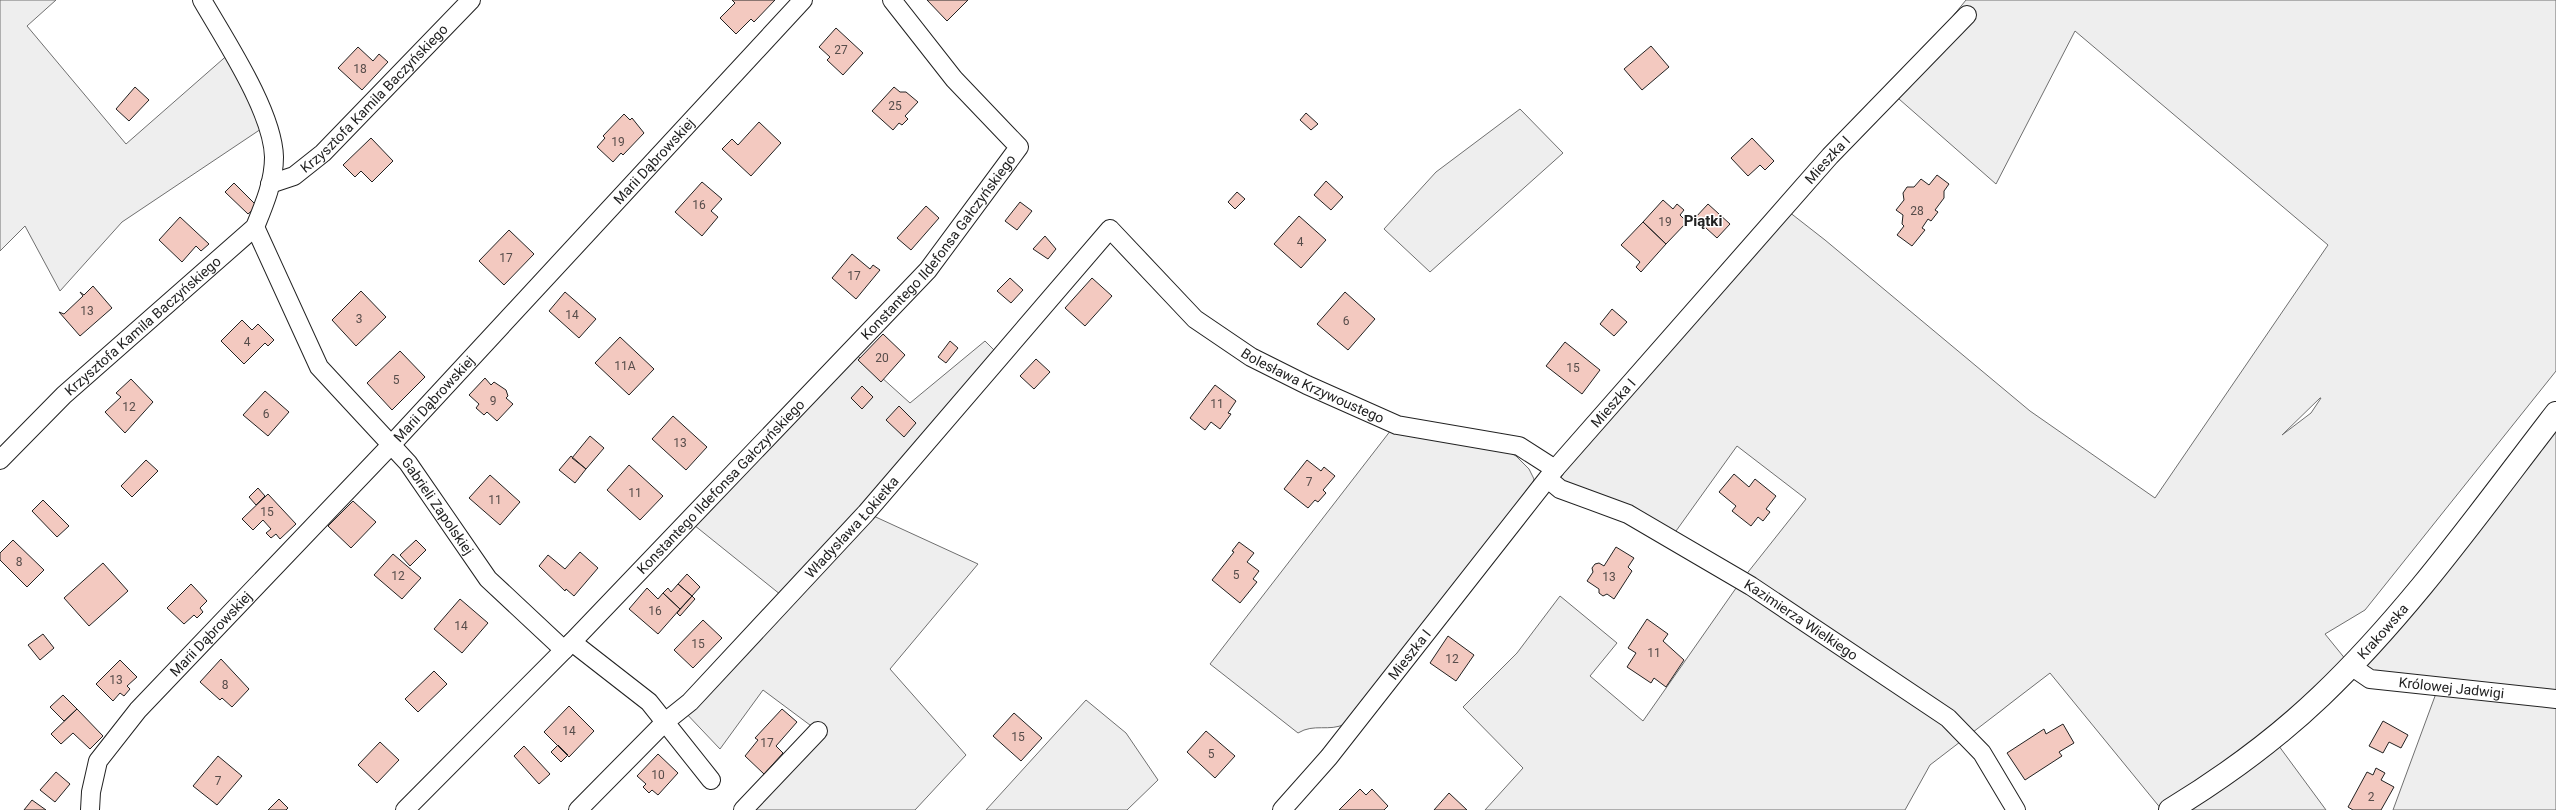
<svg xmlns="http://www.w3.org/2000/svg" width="2556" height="810" viewBox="0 0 2556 810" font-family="Roboto,sans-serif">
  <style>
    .green { fill: #eee; stroke: #6f6f6f; fill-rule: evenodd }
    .building { fill: #f3c9c0; stroke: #222 }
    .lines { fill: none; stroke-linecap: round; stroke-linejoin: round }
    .street-casing { stroke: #222; stroke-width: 20 }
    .secondary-casing { stroke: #222; stroke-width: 24 }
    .street { stroke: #fff; stroke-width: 18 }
    .secondary { stroke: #fff; stroke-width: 22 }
    .labels { text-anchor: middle; stroke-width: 3; stroke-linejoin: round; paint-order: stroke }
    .number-label { font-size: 12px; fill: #564c4a }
    .street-label { font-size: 14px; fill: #222; stroke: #fff }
    .neighbourhood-label { font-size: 15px; font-weight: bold; fill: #222; stroke: #fff }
  </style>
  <rect width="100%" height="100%" fill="#fff"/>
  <path class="green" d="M0,0H56L27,26L126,144L231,52L267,125L122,222L60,291L25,226L0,251Z
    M1966,0H2556V371L2365,610L2325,634L2351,666L2556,413V810H2393L2438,688L2351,666L2273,738L2326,810H2162L2050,673L1930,765L1905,810H1485L1523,768L1463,707L1517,653L1560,596L1617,643L1590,676L1643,721L1741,581L1806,499L1737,446L1671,538L1560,489L1555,469L1784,208L1825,240L2030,411L2155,498L2328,245L2075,31L1996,184L1891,92ZM2321,398L2311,413L2282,435L2320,398Z
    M1520,109L1563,153L1430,272L1384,229L1436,172Z
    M985,341L1001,357L867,513L978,564L890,669L966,755L915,810H743L818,731L763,690L720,749L682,709L786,599L689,521L851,350L910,403Z
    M1391,430L1498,446L1516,456L1529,469L1534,479L1531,490L1345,724C1329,732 1314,723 1298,733L1210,664Z
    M1086,700L1126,733L1158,780L1127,810H986Z"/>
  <path class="building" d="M732,0H775L754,22L751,19L736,34L720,18L735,3Z
    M927,0H968L947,21Z
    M836,28L863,53L843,75L827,60L830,57L819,47Z
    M1651,46L1669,67L1642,90L1624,69Z
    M358,47L373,61L379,54L388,62L362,90L338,68Z
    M135,87L149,100L129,121L116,109Z
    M894,87L900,92H906L918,102L905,116L908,119L902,125L899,123L893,130L872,111Z
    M1306,113L1318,124L1311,130L1300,120Z
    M624,114L630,120L632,118L644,133L623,155L621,153L613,162L597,147L605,138L603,136Z
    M759,122L781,143L751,176L722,149L732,139L738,145Z
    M371,138L393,161L372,182L361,171L355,177L343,165Z
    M1752,138L1774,161L1765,170L1760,165L1748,176L1731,158Z
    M1937,175L1949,184L1944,191V198L1935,210L1938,212L1931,221L1928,219L1922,228L1925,230L1912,246L1897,235L1904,226L1902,224L1903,215L1896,210L1904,200L1903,193L1907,187H1914L1921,179L1929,185Z
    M1326,181L1343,197L1331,210L1314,195Z
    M702,182L722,199L711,211L718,217L702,236L675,212Z
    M234,183L257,206L248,214L225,192Z
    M1237,192L1245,199L1235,209L1228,202Z
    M1663,200L1673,209L1677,204L1684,210L1680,215L1687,222L1666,244L1643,222Z
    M1020,202L1032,211L1017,230L1005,221Z
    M1708,204L1730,224L1717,238L1695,218Z
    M926,206L939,218L911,250L897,238Z
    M1299,216L1326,240L1301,268L1274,244Z
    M180,217L209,244L201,251L196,246L182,262L159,240Z
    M1643,222L1666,244L1641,272L1636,267L1640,262L1621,245Z
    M509,230L534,254L504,285L479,261Z
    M1045,236L1056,249L1048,259L1033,249Z
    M852,254L870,269L873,265L880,270L856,299L832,278Z
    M1010,278L1023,290L1011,303L997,291Z
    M1092,278L1112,296L1085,326L1065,308Z
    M93,286L112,308L80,336L59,312L64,314L83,296L80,292L84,295Z
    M361,291L386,317L356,346L332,320Z
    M565,292L596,319L579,338L549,311Z
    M1345,292L1375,319L1348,350L1317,324Z
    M1612,309L1627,322L1614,336L1600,324Z
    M242,320L252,330L258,324L274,340L268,346L265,343L244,364L221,341Z
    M883,334L905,355L881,382L858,360Z
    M620,337L654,369L629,395L595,363Z
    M950,341L958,348L946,363L938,357Z
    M1565,342L1600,370L1582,394L1546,366Z
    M400,351L425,377L392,410L367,383Z
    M1036,359L1050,372L1034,389L1020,376Z
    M485,378L491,385L494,382L506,390L508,396L506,398L513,404L497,421L487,412L484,415L476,408L479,404L469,395Z
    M131,379L153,402L125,433L105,412L121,397L116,393Z
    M1215,385L1236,401L1228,413L1231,414L1220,429L1211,422L1205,430L1190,418Z
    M862,386L873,397L862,409L851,398Z
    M265,391L289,412L268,436L243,415Z
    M899,406L916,423L904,437L886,420Z
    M673,416L707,447L686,470L652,439Z
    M590,436L604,448L586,469L572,458Z
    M571,456L586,469L575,483L559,470Z
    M146,460L158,471L132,497L121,486Z
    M1307,460L1321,471L1324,467L1335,476L1323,490L1326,493L1318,502L1315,500L1308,508L1284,489Z
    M629,465L663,496L640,520L607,490Z
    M1734,474L1749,487L1755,479L1776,496L1766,509L1770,512L1763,521L1758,517L1751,526L1732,511L1736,506L1719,492Z
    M490,475L520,502L500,525L469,498Z
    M258,488L265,496L256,505L249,497Z
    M268,494L296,524L280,539L276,534L271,538L266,533L271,529L263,520L253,530L242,519Z
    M43,500L69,526L57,537L32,511Z
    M353,501L376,522L351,548L328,526Z
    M13,540L44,570L27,587L0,560V553Z
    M416,540L426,550L410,566L400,555Z
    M1239,542L1254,553L1247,562L1259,571L1253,579L1257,582L1240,603L1212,580L1234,552L1232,551Z
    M1616,547L1634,558L1628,567L1632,571L1614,599L1607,594L1603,596L1599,593V589L1587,581L1593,572L1592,568L1595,564L1599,563L1604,566Z
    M580,552L598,568L574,596L566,589L565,591L539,566L548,555L565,569Z
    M393,554L421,578L402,599L374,575Z
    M103,563L128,591L89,626L64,598Z
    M687,574L700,587L692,596L678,584Z
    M191,584L207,601L200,608L203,612L197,618L194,615L184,624L167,608Z
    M678,584L692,596L680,609L663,593L668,588L671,592Z
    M647,588L658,599L663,593L680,609L658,634L629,609Z
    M692,596L695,599L680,616L677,613Z
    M460,599L488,623L462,653L434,629Z
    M1647,619L1668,634L1663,641L1684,660L1666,687L1654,678L1651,683L1627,667L1636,653L1628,648Z
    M703,620L722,638L693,668L674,650Z
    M43,634L54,648L40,660L28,645Z
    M1448,636L1474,655L1456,681L1430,663Z
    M221,659L249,689L232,707L222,698L220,700L200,682Z
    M120,660L137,677L127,686L130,689L124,696L120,693L113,701L96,684Z
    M434,671L447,684L418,712L405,699Z
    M63,695L77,709L64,721L50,707Z
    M569,706L594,731L569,757L544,732Z
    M77,709L103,736L90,749L73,733L61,744L51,734Z
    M782,709L797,722L776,746L783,753L764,774L745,756L758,740L755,738Z
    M1014,713L1042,738L1021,761L993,736Z
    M2383,721L2408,735L2401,748L2389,742L2383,753L2369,746Z
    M2063,724L2074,743L2059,752L2062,756L2025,780L2007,753L2044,729L2046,734Z
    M1206,731L1235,756L1215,778L1187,752Z
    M380,742L399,760L377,783L358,765Z
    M558,745L568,755L561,762L551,752Z
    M524,746L550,774L539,784L514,756Z
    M658,754L678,773L658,795L652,790L649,793L643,787L646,784L637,776Z
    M218,756L242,776L217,805L193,786Z
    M2376,768L2385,773L2381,780L2394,787L2381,810H2353L2348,807L2367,772L2373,775Z
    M56,772L70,784L55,802L40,790Z
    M1360,789L1366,795L1372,789L1388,806L1384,810H1339Z
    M1449,793L1467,810H1434Z
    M279,799L288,808L286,810H268Z
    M32,800L46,810H24Z"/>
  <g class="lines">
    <defs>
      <g id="street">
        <path id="s1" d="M270,184L294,176L323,153L471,0"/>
        <path id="s2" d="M255,227L319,367L408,463L488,579L564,650"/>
        <path id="s3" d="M0,460L64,395L255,227C264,205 274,182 274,157C273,112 225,40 202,0"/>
        <path id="s4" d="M1548,479L1560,489L1628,514L1751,586L1948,718L1982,753L2016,810"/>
        <path d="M572,642L649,702L711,780"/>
        <path id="s5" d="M2351,666L2370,679L2556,699"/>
        <path id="s6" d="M90,810L91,792L98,761L138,710L391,445L803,0"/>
        <path id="s7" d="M405,810L572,642L928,270L1019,147L954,79L892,0"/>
        <path id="s8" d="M578,810L665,722L690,702L866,513L1110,229L1195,319L1251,357L1307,385L1397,425L1519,446L1555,469"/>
        <path d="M743,810L818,731"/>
        <path id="s9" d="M1282,810L1329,757L1555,469L1830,156L1967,15"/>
      </g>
      <g id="secondary">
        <path id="s10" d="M2170,810C2224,777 2275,740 2321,696C2410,611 2481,510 2556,413"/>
      </g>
    </defs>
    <use href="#street" class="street-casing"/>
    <use href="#secondary" class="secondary-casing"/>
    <use href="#street" class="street"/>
    <use href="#secondary" class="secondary"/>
  </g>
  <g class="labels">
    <g class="number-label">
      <text x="841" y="54">27</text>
      <text x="360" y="73">18</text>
      <text x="895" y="110">25</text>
      <text x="618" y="146">19</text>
      <text x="699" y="209">16</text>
      <text x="1917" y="215">28</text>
      <text x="1665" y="226">19</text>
      <text x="1300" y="246">4</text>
      <text x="506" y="262">17</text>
      <text x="854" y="280">17</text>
      <text x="87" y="315">13</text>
      <text x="572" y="319">14</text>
      <text x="359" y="323">3</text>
      <text x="1346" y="325">6</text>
      <text x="247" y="346">4</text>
      <text x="882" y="362">20</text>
      <text x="625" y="370">11A</text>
      <text x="1573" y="372">15</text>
      <text x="396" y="384">5</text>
      <text x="493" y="405">9</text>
      <text x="1217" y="408">11</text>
      <text x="129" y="411">12</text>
      <text x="266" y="418">6</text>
      <text x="680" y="447">13</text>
      <text x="1309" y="486">7</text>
      <text x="635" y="497">11</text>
      <text x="495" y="504">11</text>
      <text x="267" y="516">15</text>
      <text x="19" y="566">8</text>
      <text x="1236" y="579">5</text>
      <text x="398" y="580">12</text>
      <text x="1609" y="581">13</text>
      <text x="655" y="615">16</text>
      <text x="461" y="630">14</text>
      <text x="698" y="648">15</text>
      <text x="1654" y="657">11</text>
      <text x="1452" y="663">12</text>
      <text x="116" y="684">13</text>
      <text x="225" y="689">8</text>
      <text x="569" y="735">14</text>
      <text x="1018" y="741">15</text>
      <text x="767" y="747">17</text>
      <text x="1211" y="758">5</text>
      <text x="658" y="779">10</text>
      <text x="218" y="785">7</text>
      <text x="2371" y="801">2</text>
    </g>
    <g class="street-label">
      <text dy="5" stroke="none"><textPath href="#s1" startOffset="137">Krzysztofa Kamila Baczyńskiego</textPath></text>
      <text dy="5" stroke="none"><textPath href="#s9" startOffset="849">Mieszka I</textPath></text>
      <text dy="5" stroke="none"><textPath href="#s6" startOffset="868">Marii Dąbrowskiej</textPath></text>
      <text dy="5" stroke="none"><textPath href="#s7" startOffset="776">Konstantego Ildefonsa Gałczyńskiego</textPath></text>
      <text dy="5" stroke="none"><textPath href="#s3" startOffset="196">Krzysztofa Kamila Baczyńskiego</textPath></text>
      <text dy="5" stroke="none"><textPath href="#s8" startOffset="1048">Bolesława Krzywoustego</textPath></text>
      <text dy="5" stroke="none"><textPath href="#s6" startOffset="544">Marii Dąbrowskiej</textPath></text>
      <text dy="5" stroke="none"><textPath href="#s9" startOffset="525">Mieszka I</textPath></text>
      <text dy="5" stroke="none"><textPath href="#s7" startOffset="452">Konstantego Ildefonsa Gałczyńskiego</textPath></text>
      <text dy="5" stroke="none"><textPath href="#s2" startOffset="337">Gabrieli Zapolskiej</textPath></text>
      <text dy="5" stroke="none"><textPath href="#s8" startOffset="394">Władysława Łokietka</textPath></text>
      <text dy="5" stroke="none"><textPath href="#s4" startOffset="291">Kazimierza Wielkiego</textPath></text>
      <text dy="5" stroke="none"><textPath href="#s10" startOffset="279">Krakowska</textPath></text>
      <text dy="5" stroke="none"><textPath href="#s6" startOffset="220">Marii Dąbrowskiej</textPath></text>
      <text dy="5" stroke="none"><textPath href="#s9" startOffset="201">Mieszka I</textPath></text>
      <text dy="5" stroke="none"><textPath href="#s5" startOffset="105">Królowej Jadwigi</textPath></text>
    </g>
    <g class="neighbourhood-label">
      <text x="1703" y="226">Piątki</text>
    </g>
  </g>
</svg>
